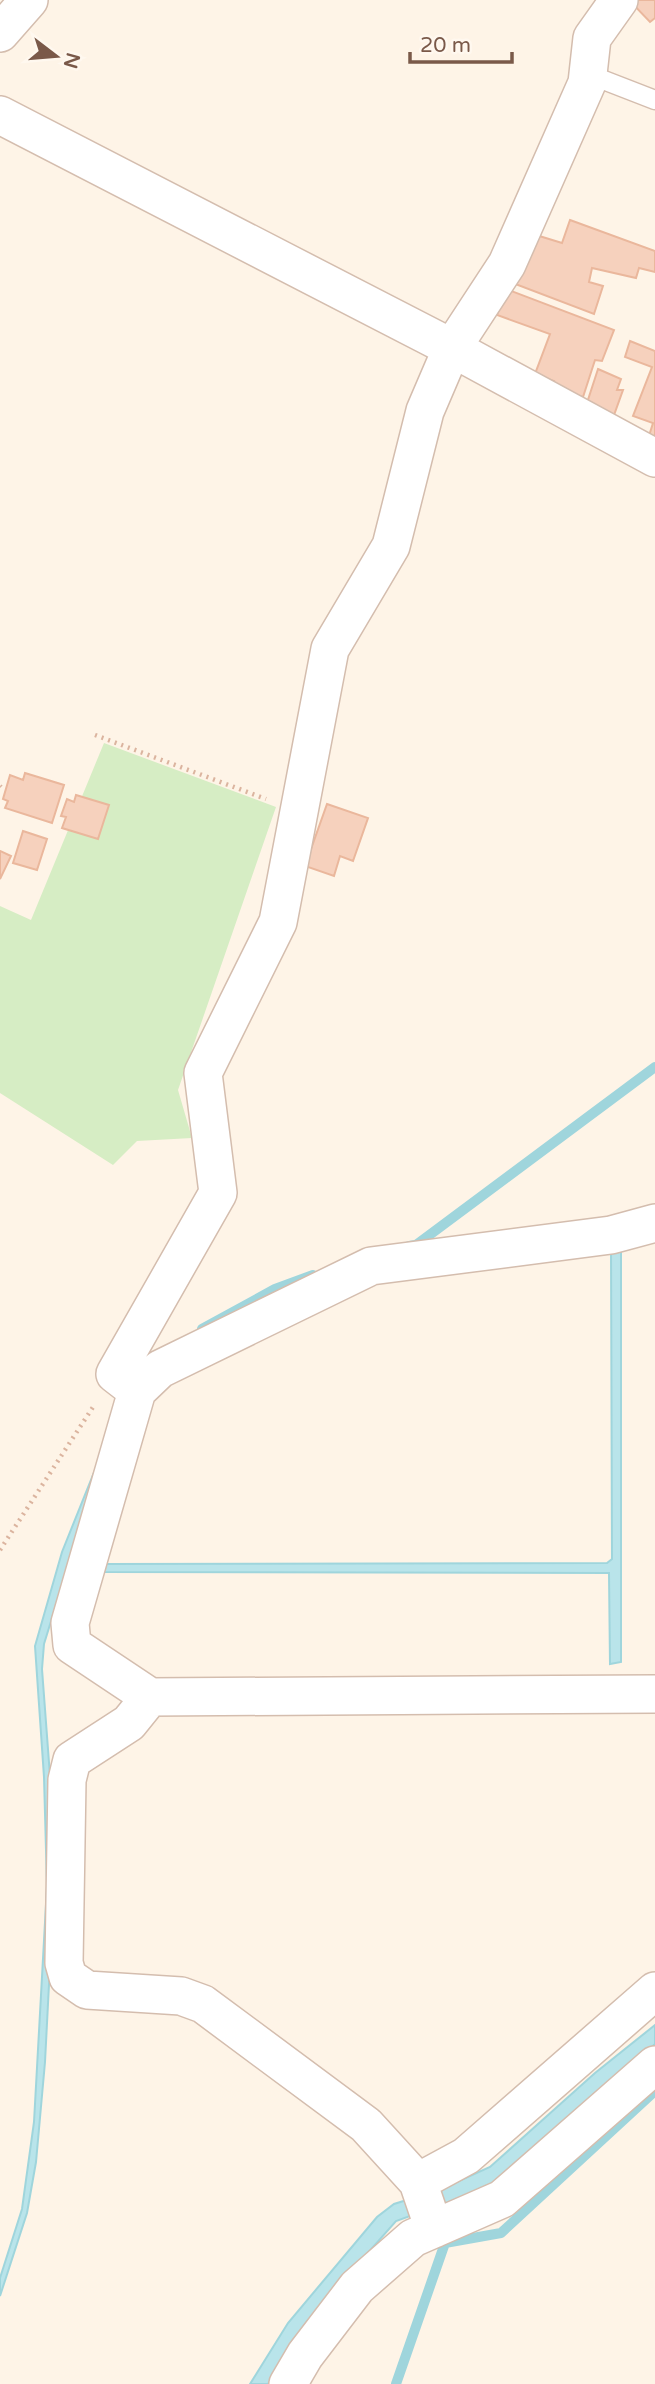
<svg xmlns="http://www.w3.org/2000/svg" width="655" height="2384" viewBox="0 0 655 2384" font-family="'Varela Round',sans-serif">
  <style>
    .green { fill: #d6edc4 }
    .water { fill: #b9e4ea; stroke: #9fd5dc; stroke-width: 2 }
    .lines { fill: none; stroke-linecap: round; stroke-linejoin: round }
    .stream { stroke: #9fd5dc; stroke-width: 10 }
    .building { fill: #f6d1bd; stroke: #eab79c; stroke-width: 2 }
    .lane-casing { stroke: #d4bdae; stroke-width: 21 }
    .street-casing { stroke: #d4bdae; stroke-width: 40 }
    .path { stroke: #dbb49f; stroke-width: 4.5; stroke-dasharray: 2 5; stroke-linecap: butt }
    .lane { stroke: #fff; stroke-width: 18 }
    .street { stroke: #fff; stroke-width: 37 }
  </style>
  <rect width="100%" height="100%" fill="#fef4e7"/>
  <path class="green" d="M104,743L276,807L178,1090L192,1138L137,1141L113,1165L0,1093V906L31,920Z"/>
  <path class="water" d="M611,1246L621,1249V1662L610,1664L609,1573L102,1572L104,1564L607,1563L612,1559Z
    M107,1440L44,1644L42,1669L50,1776V1965L45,2062L36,2162L27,2213L0,2296V2278L22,2209L34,2122L47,1886L44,1777L35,1646L62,1552Z
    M655,2025V2044L505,2174L482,2190L396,2221L305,2324L268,2384H250L288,2323L377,2217L394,2204L439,2190L490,2167L595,2073Z"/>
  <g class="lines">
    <path class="stream" d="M409,1246L416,1245L655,1067
      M202,1329L275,1289L313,1275
      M396,2384L445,2243L501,2233L655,2091"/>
  </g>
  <path class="building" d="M629,0H655V18L650,22Z
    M570,220L655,251V272L639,268L636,278L592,268L589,282L603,286L594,314L510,282L536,235L562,243Z
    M506,289L614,330L602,361L595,360L583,397L552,388L554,381L535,374L550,334L497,315Z
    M630,341L655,351V443L648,439L653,423L633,416L652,367L625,357Z
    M598,369L621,379L617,390H623L614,415L585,409Z
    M25,773L64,785L52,823L5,808L8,801L3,799L10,775L23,780Z
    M76,795L109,805L98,839L62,828L66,817L61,816L67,799L74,802Z
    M327,804L368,818L353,861L340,856L334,876L305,866Z
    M23,831L47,839L37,870L13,863Z
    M0,851L11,856L0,879Z"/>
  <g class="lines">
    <defs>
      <path id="lane" d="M588,74L655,100"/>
      <path id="street" d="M0,33L29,0
        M0,115L452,348L655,458
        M655,1223L611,1235L371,1266L160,1369L137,1391L70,1623L72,1645L150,1697L655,1694
        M137,1391L115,1374L218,1193L203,1073L278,922L330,649L391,546L425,411L452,348L507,264L587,83L592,38L619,0
        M150,1697L129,1723L72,1760L67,1780L64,1963L68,1977L87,1990L181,1996L203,2004L366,2125L418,2182L434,2229
        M418,2182L466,2156L655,1991
        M288,2384L305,2355L357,2287L413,2238L502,2199L655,2065"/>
    </defs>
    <use href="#lane" class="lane-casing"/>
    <use href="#street" class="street-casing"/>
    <path class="path" d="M95,735L266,799
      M0,786L1,787
      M0,1550L93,1407"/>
    <use href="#lane" class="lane"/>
    <use href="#street" class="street"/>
  </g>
  <g transform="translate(56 56) rotate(106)" stroke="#fff8ef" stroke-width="5" paint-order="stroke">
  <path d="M0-5L12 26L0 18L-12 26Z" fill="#7a5949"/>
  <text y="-10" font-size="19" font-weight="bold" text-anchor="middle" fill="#7a5949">N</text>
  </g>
  <path d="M410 52v10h102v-10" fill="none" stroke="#7a5949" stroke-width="3.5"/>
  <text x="420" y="52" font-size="21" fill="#7a5949" stroke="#fff8ef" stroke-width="5" paint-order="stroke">20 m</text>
</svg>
